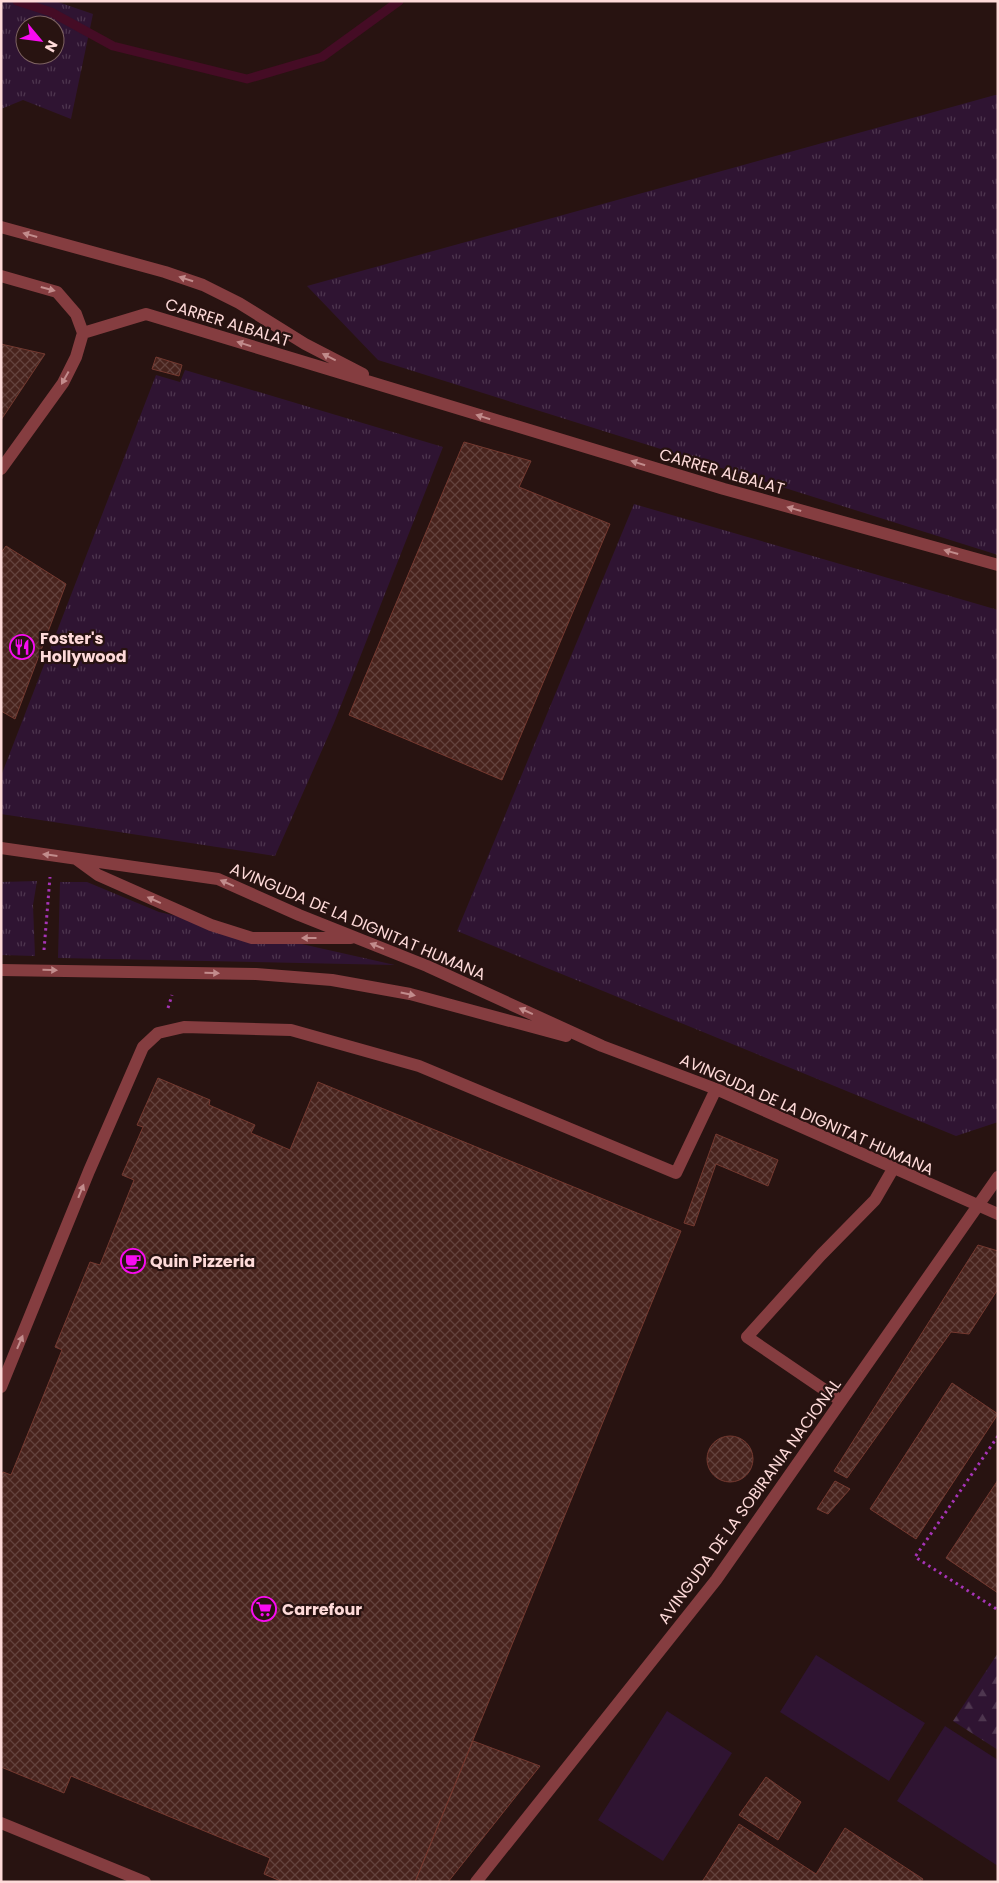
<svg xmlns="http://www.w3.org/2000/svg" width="999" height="1883" viewBox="0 0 999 1883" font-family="Poppins,sans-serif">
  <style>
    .grass { fill: url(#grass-tufts); fill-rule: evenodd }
    .forest { fill: url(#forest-firs) }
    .green { fill: #2f1432 }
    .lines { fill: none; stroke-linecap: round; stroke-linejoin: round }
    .stream { stroke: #450c25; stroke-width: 9 }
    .building { fill: url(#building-cross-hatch); stroke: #743930 }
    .path { stroke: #a634b7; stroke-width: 3; stroke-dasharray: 2.5 4; stroke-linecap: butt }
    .minor { stroke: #853d40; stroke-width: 12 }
    .oneway { fill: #c28c8c }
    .labels { text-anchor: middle; stroke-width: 4.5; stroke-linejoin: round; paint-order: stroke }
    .street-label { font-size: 16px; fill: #fedad9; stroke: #281311 }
    .poi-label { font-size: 16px; font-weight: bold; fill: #fedad9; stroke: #281311; text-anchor: start }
  </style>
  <defs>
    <pattern id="grass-tufts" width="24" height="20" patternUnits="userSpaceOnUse" patternTransform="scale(1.25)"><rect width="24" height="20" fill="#2f1432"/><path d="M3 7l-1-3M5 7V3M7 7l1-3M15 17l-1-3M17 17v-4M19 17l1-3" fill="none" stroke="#4e364f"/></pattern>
    <pattern id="forest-firs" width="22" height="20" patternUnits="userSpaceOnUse" patternTransform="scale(1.25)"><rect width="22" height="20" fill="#2f1432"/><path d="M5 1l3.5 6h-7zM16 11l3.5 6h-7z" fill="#4e364f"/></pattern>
    <pattern id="building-cross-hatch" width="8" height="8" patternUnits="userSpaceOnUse" patternTransform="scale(1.25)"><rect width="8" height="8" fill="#48231d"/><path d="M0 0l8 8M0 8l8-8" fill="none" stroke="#63423d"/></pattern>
  </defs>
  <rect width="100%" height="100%" fill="#281311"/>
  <path class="grass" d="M1,1H55L93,14L71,119L23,100L1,109ZM25,25H55V55H25Z
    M995,95H998V555L378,360L307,286Z
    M185,370L443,447L334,723L275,856L1,814V776L156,375L180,382Z
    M634,504L998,610V1122L956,1136L457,931Z
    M37,881L33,905L35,956L1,955V882Z
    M60,882H87L159,912L395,965L58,958Z"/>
  <path class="forest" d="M998,1653V1750L953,1721Z"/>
  <path class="green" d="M816,1655L925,1723L889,1781L780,1712Z
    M667,1711L732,1753L663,1861L598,1820Z
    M945,1726L998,1760V1866L897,1801Z"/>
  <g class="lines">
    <path class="stream" d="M17,1L51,12L113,46L247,79L322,57L399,1"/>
  </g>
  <path class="building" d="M1,344L45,354L1,420Z
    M156,357L182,365L179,376L152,369Z
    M464,442L531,461L519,487L610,524L502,780L349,715Z
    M6,546L66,584L15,719L1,711V553Z
    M158,1078L210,1100L209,1105L255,1125L251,1133L290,1150L318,1082L681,1231L415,1882H283L264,1874L270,1858L71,1776L64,1793L1,1767V1477L3,1472L11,1475L62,1350L55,1347L90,1262L100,1265L134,1180L122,1175L143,1127L137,1125Z
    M716,1134L778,1160L768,1186L716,1164L694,1226L684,1223Z
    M978,1245L998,1251V1289L969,1334L951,1332L847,1478L834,1471Z
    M952,1383L998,1414L916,1539L870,1509Z
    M707 1459a23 23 0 1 1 46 0a23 23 0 1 1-46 0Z
    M998,1480V1593L946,1558Z
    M835,1481L850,1489L828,1514L817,1509Z
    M473,1741L540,1766L448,1882H415Z
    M766,1777L801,1802L778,1840L739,1815Z
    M739,1824L816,1874L845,1828L923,1879L921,1882H702Z"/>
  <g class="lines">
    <path class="path" d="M44,950L50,877
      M168,1008L172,995
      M998,1436L915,1557L998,1610"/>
    <path class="minor" d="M1,227L165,272L203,285L239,303L305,344L363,374
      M1,276L57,292L76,314L83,333
      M83,333L146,314L724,489L998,565
      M1,469L63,383L76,357L83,333
      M1,848L218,879L299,915L427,966L602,1046L716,1089L998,1214
      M76,859L98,875L211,925L252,938H351
      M1,970L256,974L332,980L410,994L566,1036
      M1,1387L89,1171L143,1047L158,1033L184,1027L291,1030L419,1066L676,1173L716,1089
      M841,1401L747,1337L821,1255L875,1200L893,1169
      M1,1823L145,1882
      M476,1882L716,1580L998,1177"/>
  </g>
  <defs><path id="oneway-solid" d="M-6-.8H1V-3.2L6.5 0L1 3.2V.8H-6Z" transform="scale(1.25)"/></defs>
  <g class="oneway">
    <use href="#oneway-solid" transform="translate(30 235) rotate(-164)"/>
    <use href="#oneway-solid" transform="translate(186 279) rotate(-162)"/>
    <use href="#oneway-solid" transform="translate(48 289) rotate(15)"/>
    <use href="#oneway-solid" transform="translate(244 344) rotate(-163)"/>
    <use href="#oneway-solid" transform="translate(329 357) rotate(-153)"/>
    <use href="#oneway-solid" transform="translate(65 378) rotate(119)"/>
    <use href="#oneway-solid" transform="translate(483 417) rotate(-163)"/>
    <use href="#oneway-solid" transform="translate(638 463) rotate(-163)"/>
    <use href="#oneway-solid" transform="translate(794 509) rotate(-164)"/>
    <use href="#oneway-solid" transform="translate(951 552) rotate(-164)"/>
    <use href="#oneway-solid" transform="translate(50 855) rotate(-173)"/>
    <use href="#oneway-solid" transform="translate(227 883) rotate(-156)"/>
    <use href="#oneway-solid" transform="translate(154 900) rotate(-156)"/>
    <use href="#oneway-solid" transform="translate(309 938) rotate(-180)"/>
    <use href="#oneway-solid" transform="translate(377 946) rotate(-158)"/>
    <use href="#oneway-solid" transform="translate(50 970) rotate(1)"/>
    <use href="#oneway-solid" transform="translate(212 973) rotate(1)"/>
    <use href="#oneway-solid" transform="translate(408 994) rotate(12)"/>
    <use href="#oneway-solid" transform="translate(526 1011) rotate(-156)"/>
    <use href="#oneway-solid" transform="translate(81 1191) rotate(-68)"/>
    <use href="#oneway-solid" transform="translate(20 1342) rotate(-67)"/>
  </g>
  <defs>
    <symbol id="restaurant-ring" viewBox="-11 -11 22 22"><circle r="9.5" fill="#281311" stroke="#f80bf1" stroke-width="1.5"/><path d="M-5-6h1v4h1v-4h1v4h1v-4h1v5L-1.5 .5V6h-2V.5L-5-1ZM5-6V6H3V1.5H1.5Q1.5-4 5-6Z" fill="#f80bf1"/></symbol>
    <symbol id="cafe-ring" viewBox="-11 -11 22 22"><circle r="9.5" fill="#281311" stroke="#f80bf1" stroke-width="1.5"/><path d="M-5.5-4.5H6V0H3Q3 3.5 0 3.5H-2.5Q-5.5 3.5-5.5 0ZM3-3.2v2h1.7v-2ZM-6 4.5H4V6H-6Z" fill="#f80bf1"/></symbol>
    <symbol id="supermarket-ring" viewBox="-11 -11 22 22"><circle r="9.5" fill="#281311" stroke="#f80bf1" stroke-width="1.5"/><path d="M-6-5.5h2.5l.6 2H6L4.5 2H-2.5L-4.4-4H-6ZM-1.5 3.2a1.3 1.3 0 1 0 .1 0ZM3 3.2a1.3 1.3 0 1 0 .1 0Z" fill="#f80bf1"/></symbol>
  </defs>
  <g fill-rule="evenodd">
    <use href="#restaurant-ring" x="8" y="633" width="28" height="28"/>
    <use href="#cafe-ring" x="119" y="1247" width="28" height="28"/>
    <use href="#supermarket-ring" x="250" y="1595" width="28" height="28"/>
  </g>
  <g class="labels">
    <g class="street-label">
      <text transform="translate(228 322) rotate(17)" y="6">CARRER ALBALAT</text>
      <text transform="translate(722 471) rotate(16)" y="6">CARRER ALBALAT</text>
      <text transform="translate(358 921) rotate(23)" y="6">AVINGUDA DE LA DIGNITAT HUMANA</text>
      <text transform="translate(807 1114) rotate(24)" y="6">AVINGUDA DE LA DIGNITAT HUMANA</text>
      <text transform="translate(749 1501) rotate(-54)" y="6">AVINGUDA DE LA SOBIRANIA NACIONAL</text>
    </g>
    <g class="poi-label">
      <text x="40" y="644">Foster's<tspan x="40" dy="18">Hollywood</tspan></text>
      <text x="150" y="1267">Quin Pizzeria</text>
      <text x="282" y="1615">Carrefour</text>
    </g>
  </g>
  <rect width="999" height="1883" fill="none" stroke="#fedad9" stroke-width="5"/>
  <g transform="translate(40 40) rotate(119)"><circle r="24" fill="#281311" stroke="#7e6361"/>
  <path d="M0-4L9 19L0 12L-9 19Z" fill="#f80bf1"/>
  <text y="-8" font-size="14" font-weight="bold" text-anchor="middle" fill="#fedad9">N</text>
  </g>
</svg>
